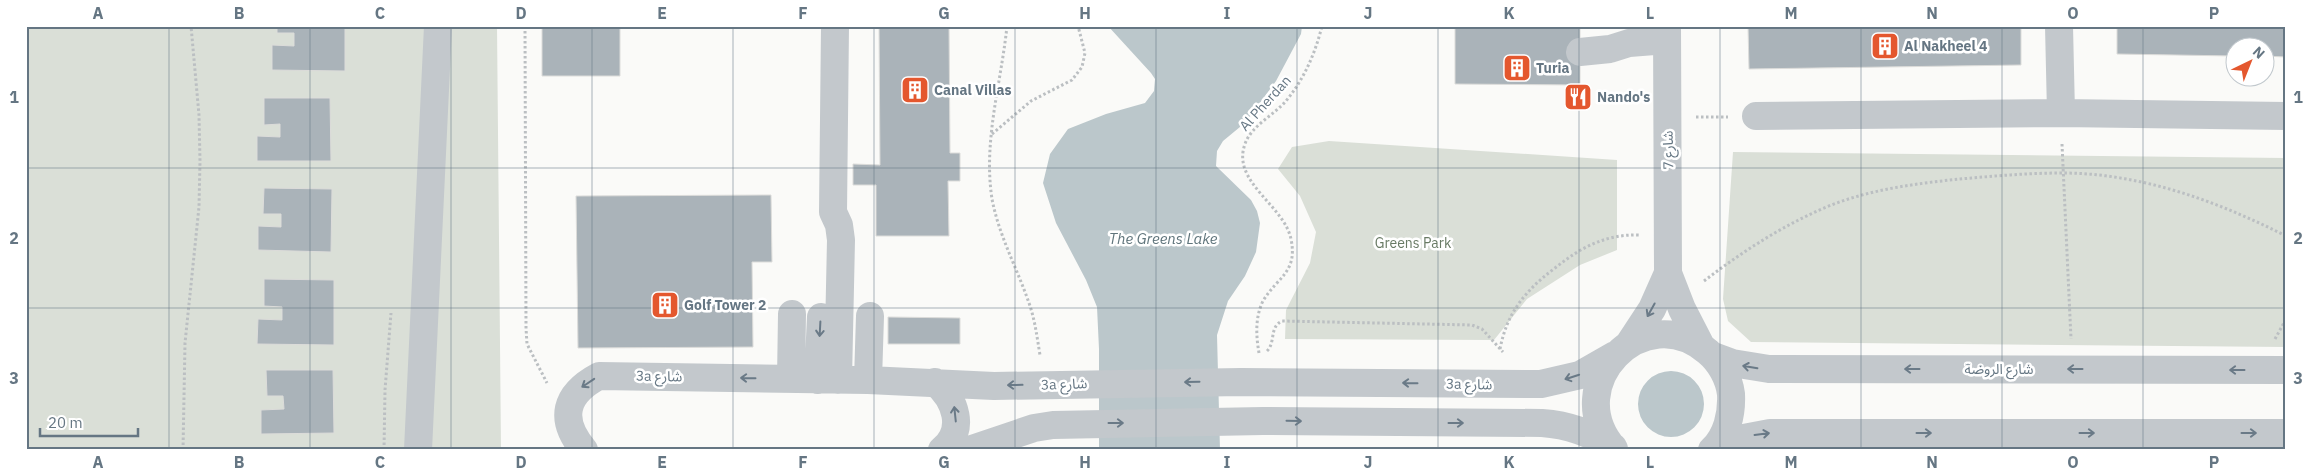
<svg xmlns="http://www.w3.org/2000/svg" width="2312" height="476" viewBox="0 0 2312 476" font-family="'IBM Plex Sans','Noto Sans Arabic',sans-serif">
  <style>
    .green { fill: #dadfd7 }
    .water { fill: #bbc7cb }
    .building { fill: #aab3b9; stroke: #dcdcda }
    .lines { fill: none; stroke-linecap: round; stroke-linejoin: round }
    .path { stroke: #bbbfc2; stroke-width: 3; stroke-dasharray: 2.5 2.5; stroke-linecap: butt }
    .minor { stroke: #c3c8cc; stroke-width: 28 }
    .oneway { stroke: #6a7a87 }
    .grid { fill: none; stroke: #657683; stroke-width: 1; stroke-opacity: 0.55 }
    .labels { text-anchor: middle; stroke-width: 5; stroke-linejoin: round; paint-order: stroke }
    .poi-label { font-size: 14px; font-weight: bold; fill: #657683; stroke: #fff; text-anchor: start }
    .street-label { font-size: 14px; fill: #657683; stroke: #fff }
    .park-label { font-size: 14px; fill: #687a64; stroke: #fff }
    .water-label { font-size: 15px; font-style: italic; fill: #60757c; stroke: #fff }
    .neatline { fill: none; stroke: #657683; stroke-width: 2 }
    .grid-label { font-size: 16px; text-anchor: middle; font-weight: bold; fill: #657683 }
  </style>
  <rect width="100%" height="100%" fill="#fafaf8"/>
  <path class="green" d="M26,26H497L501,450H26Z
    M1329,141L1617,160V250L1580,265L1527,299L1494,340L1285,339L1286,310L1310,263L1316,232L1300,196L1278,169L1292,147Z
    M1733,152L2286,158V347L1751,342L1728,321L1723,299Z"/>
  <path class="water" d="M1108,26H1302L1301,34L1276,81L1246,122L1223,141L1217,151L1216,166L1251,200L1257,211L1260,223L1256,252L1245,276L1228,301L1217,335L1220,450H1099V349L1097,307L1086,280L1056,223L1043,183L1050,154L1068,129L1106,114L1145,103L1154,91L1155,79L1151,73Z
    M1638 404a33 33 0 1 1 66 0a33 33 0 1 1-66 0Z"/>
  <path class="building" d="M277,26H345V71L272,70V45L294,46V33H277Z
    M542,26H620V76H542Z
    M879,26H949L950,153H960V181H948L949,236H876V185H853V164L880,165Z
    M1455,26H1580V85L1455,84Z
    M1748,26H2021V65L1749,69Z
    M2117,26H2286V57L2264,56V48H2234V56L2117,54Z
    M264,98H330L331,161H257V136L280,137V124L264,125Z
    M264,188L332,189L331,252L258,250V226L281,227V214H263Z
    M771,195L772,262H752L753,347L578,348L576,196Z
    M264,279L334,280V345L257,344L258,319L282,320V307L264,306Z
    M888,317L960,318V344H888Z
    M266,370H333L334,433L261,434V410L284,409L283,396H267Z"/>
  <g class="lines">
    <path class="path" d="M525,26L526,328L527,344L547,383
      M1007,26C1001,84 983,141 992,199C999,236 1017,268 1029,303C1035,320 1037,337 1040,355
      M1696,117H1728
      M992,134L1031,101L1072,80L1082,67L1085,53L1078,26
      M2062,144L2071,339
      M1704,281C1738,255 1774,231 1813,213C1858,191 1911,184 1960,179C1994,176 2028,173 2062,173C2140,173 2217,201 2286,236
      M2275,339L2286,319
      M1500,349C1507,312 1526,290 1555,268C1580,248 1605,234 1639,235
      M1267,351C1276,342 1269,327 1282,321L1472,325L1482,329L1503,352
      M1259,353C1256,336 1255,317 1263,301C1277,277 1298,273 1291,239C1284,205 1231,182 1245,144C1251,126 1274,115 1286,101C1304,79 1315,54 1322,26
      M183,450L185,343L199,207L200,161L199,115L191,26
      M384,450L385,390L391,313"/>
    <path class="minor" d="M835,26L833,212L839,225L841,240L838,380
      M1667,26L1668,273L1682,309L1701,346
      M2059,26L2061,113
      M1580,52L1610,49L1629,43L1667,40
      M1756,116L2061,113L2286,116
      M1629,344L1652,309L1668,273
      M1713,356L1732,363L1769,369L2286,370
      M791,379L792,314
      M818,380L821,317
      M868,380L870,316
      M935,382C955,399 967,430 942,450
      M1715,447L1733,440L1770,433H2286
      M1614,449C1558,385 1644,296 1708,352C1720,362 1729,378 1731,394C1732,414 1727,436 1712,450
      M418,450L438,26
      M584,450C558,419 565,394 599,376L868,380L994,386L1241,382L1541,384L1580,375L1615,355
      M969,450L1034,428L1053,425L1263,421L1542,423C1569,425 1590,433 1613,447"/>
  </g>
  <defs><path id="oneway-shaft" d="M-6 0H5M1.5-3L5.5 0L1.5 3" fill="none" stroke-width="1.6" stroke-linecap="round" stroke-linejoin="round" transform="scale(1.25)"/></defs>
  <g class="oneway">
    <use href="#oneway-shaft" transform="translate(1651 310) rotate(119)"/>
    <use href="#oneway-shaft" transform="translate(820 329) rotate(93)"/>
    <use href="#oneway-shaft" transform="translate(1750 367) rotate(-171)"/>
    <use href="#oneway-shaft" transform="translate(1912 369) rotate(-180)"/>
    <use href="#oneway-shaft" transform="translate(2075 369) rotate(-180)"/>
    <use href="#oneway-shaft" transform="translate(2237 370) rotate(-180)"/>
    <use href="#oneway-shaft" transform="translate(1572 377) rotate(162)"/>
    <use href="#oneway-shaft" transform="translate(748 378) rotate(-179)"/>
    <use href="#oneway-shaft" transform="translate(1192 382) rotate(179)"/>
    <use href="#oneway-shaft" transform="translate(588 383) rotate(146)"/>
    <use href="#oneway-shaft" transform="translate(1410 383) rotate(-179)"/>
    <use href="#oneway-shaft" transform="translate(1015 385) rotate(179)"/>
    <use href="#oneway-shaft" transform="translate(955 414) rotate(-96)"/>
    <use href="#oneway-shaft" transform="translate(1294 421) rotate(1)"/>
    <use href="#oneway-shaft" transform="translate(1116 423)"/>
    <use href="#oneway-shaft" transform="translate(1456 423)"/>
    <use href="#oneway-shaft" transform="translate(1924 433)"/>
    <use href="#oneway-shaft" transform="translate(2087 433)"/>
    <use href="#oneway-shaft" transform="translate(2249 433)"/>
    <use href="#oneway-shaft" transform="translate(1762 434) rotate(-7)"/>
  </g>
  <path class="grid" d="M169,26V450M310,26V450M451,26V450M592,26V450M733,26V450M874,26V450M1015,26V450M1156,26V450M1297,26V450M1438,26V450M1579,26V450M1720,26V450M1861,26V450M2002,26V450M2143,26V450M26,168H2286M26,308H2286"/>
  <defs>
    <symbol id="building-square" viewBox="-11 -11 22 22"><rect x="-9" y="-9" width="18" height="18" rx="4" fill="#e4572e" stroke="#fff"/><path d="M-4-6H4V6H1V3H-1V6H-4ZM-2.5-4.3h1.7v1.8h-1.7ZM.8-4.3h1.7v1.8H.8ZM-2.5-1h1.7V.8h-1.7ZM.8-1h1.7V.8H.8Z" fill="#fff"/></symbol>
    <symbol id="restaurant-square" viewBox="-11 -11 22 22"><rect x="-9" y="-9" width="18" height="18" rx="4" fill="#e4572e" stroke="#fff"/><path d="M-5-6h1v4h1v-4h1v4h1v-4h1v5L-1.5 .5V6h-2V.5L-5-1ZM5-6V6H3V1.5H1.5Q1.5-4 5-6Z" fill="#fff"/></symbol>
  </defs>
  <g fill-rule="evenodd">
    <use href="#building-square" x="1869" y="30" width="32" height="32"/>
    <use href="#building-square" x="1501" y="52" width="32" height="32"/>
    <use href="#building-square" x="899" y="74" width="32" height="32"/>
    <use href="#restaurant-square" x="1562" y="81" width="32" height="32"/>
    <use href="#building-square" x="649" y="289" width="32" height="32"/>
  </g>
  <g class="labels">
    <g class="poi-label">
      <text x="1904" y="51">Al Nakheel 4</text>
      <text x="1536" y="73">Turia</text>
      <text x="934" y="95">Canal Villas</text>
      <text x="1597" y="102">Nando's</text>
      <text x="684" y="310">Golf Tower 2</text>
    </g>
    <g class="street-label">
      <text transform="translate(1265 103) rotate(-48)" y="5">Al Pherdan</text>
      <text transform="translate(1668 150) rotate(-91)" y="5">شارع 7</text>
      <text x="1999" y="374">شارع الروضة</text>
      <text transform="translate(659 376) rotate(1)" y="5">3a شارع</text>
      <text transform="translate(1064 384) rotate(-2)" y="5">3a شارع</text>
      <text transform="translate(1469 384) rotate(1)" y="5">3a شارع</text>
    </g>
    <g class="park-label">
      <text x="1413" y="248">Greens Park</text>
    </g>
    <g class="water-label">
      <text x="1163" y="244">The Greens Lake</text>
    </g>
  </g>
  <rect width="2312" height="476" fill="none" stroke="#ffffff" stroke-width="55"/>
  <g transform="translate(2250 62) rotate(43)"><circle r="24" fill="#ffffff" stroke="#c1c8cd"/>
  <path d="M0-4L9 19L0 12L-9 19Z" fill="#e4572e"/>
  <text y="-8" font-size="14" font-weight="bold" text-anchor="middle" fill="#657683">N</text>
  </g>
  <path d="M40 428v8h98v-8" fill="none" stroke="#657683" stroke-width="2.5"/>
  <text x="48" y="428" font-size="15" fill="#657683" stroke="#ffffff" stroke-width="4" paint-order="stroke">20 m</text>
  <rect x="28" y="28" width="2256" height="420" class="neatline"/>
  <g class="grid-label">
    <text x="98" y="19">A</text>
    <text x="239" y="19">B</text>
    <text x="380" y="19">C</text>
    <text x="521" y="19">D</text>
    <text x="662" y="19">E</text>
    <text x="803" y="19">F</text>
    <text x="944" y="19">G</text>
    <text x="1085" y="19">H</text>
    <text x="1227" y="19">I</text>
    <text x="1368" y="19">J</text>
    <text x="1509" y="19">K</text>
    <text x="1650" y="19">L</text>
    <text x="1791" y="19">M</text>
    <text x="1932" y="19">N</text>
    <text x="2073" y="19">O</text>
    <text x="2214" y="19">P</text>
    <text x="14" y="103">1</text>
    <text x="2298" y="103">1</text>
    <text x="14" y="244">2</text>
    <text x="2298" y="244">2</text>
    <text x="14" y="384">3</text>
    <text x="2298" y="384">3</text>
    <text x="98" y="468">A</text>
    <text x="239" y="468">B</text>
    <text x="380" y="468">C</text>
    <text x="521" y="468">D</text>
    <text x="662" y="468">E</text>
    <text x="803" y="468">F</text>
    <text x="944" y="468">G</text>
    <text x="1085" y="468">H</text>
    <text x="1227" y="468">I</text>
    <text x="1368" y="468">J</text>
    <text x="1509" y="468">K</text>
    <text x="1650" y="468">L</text>
    <text x="1791" y="468">M</text>
    <text x="1932" y="468">N</text>
    <text x="2073" y="468">O</text>
    <text x="2214" y="468">P</text>
  </g>
</svg>
